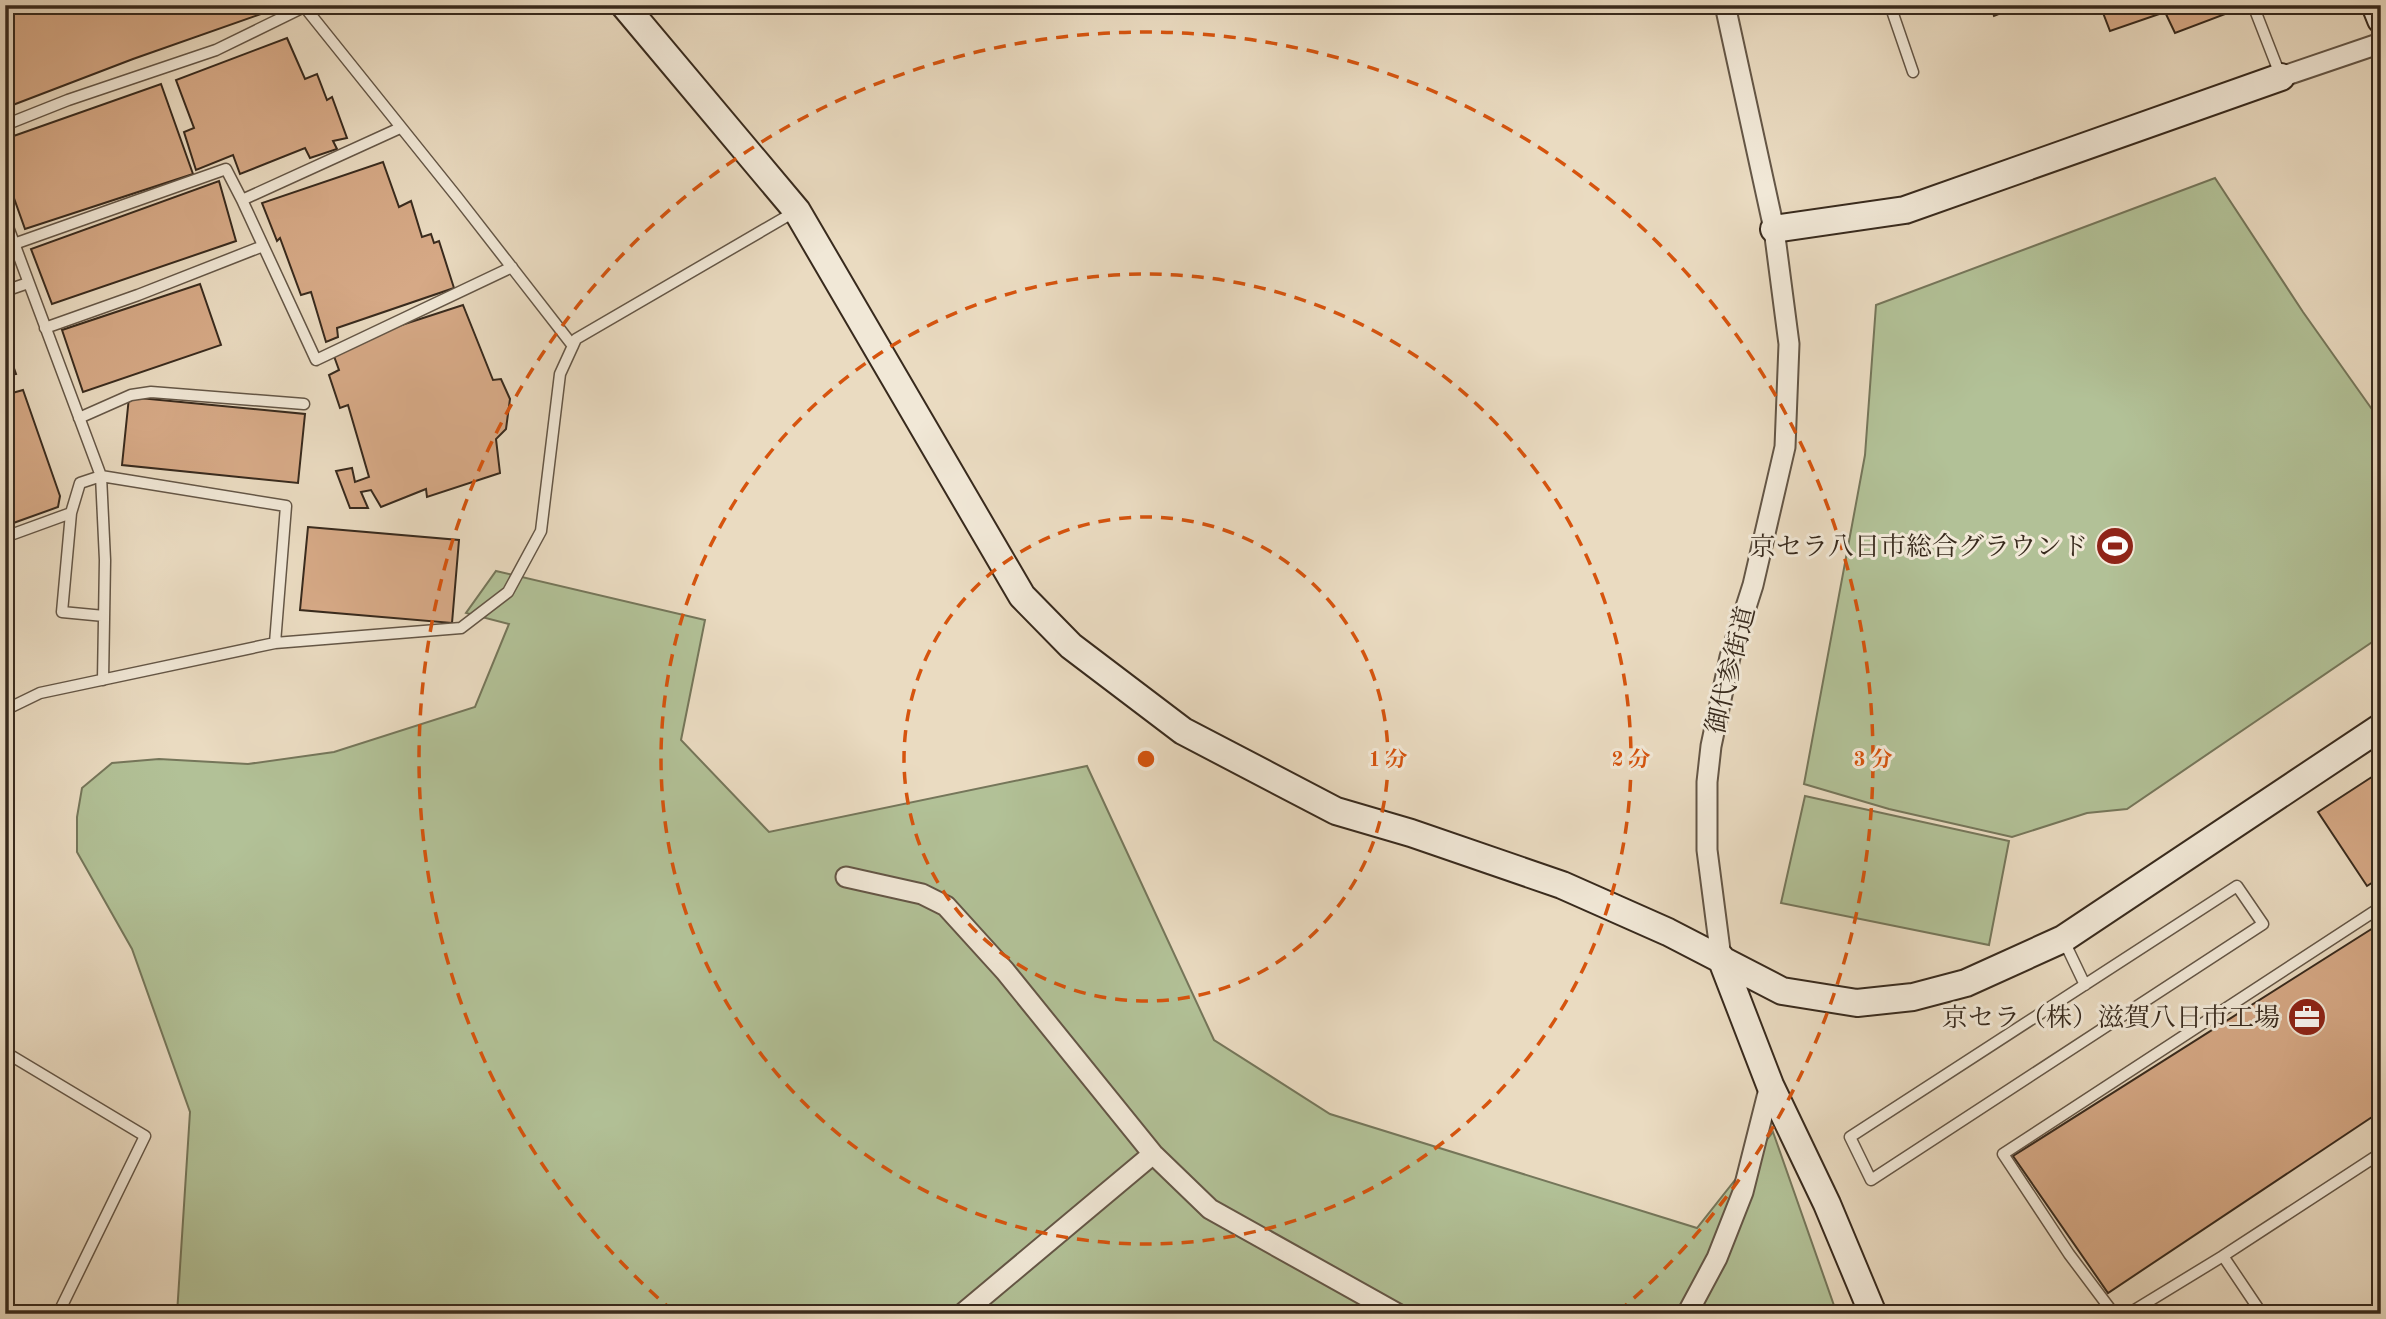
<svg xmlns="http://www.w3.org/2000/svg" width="2386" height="1319" viewBox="0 0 2386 1319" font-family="'Old Standard TT','Noto Serif JP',serif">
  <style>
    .green { fill: #b2c197; stroke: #75765a; stroke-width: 2 }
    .building { fill: #d6a986; stroke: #382a1d; stroke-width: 2 }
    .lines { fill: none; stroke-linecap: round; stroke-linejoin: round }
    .lane-casing { stroke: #645646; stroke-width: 13 }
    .street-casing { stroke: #645646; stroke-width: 23 }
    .secondary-casing { stroke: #382a1d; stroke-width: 30 }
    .lane { stroke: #f1e8d7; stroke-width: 10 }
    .street { stroke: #f1e8d7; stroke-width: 19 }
    .secondary { stroke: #f1e8d7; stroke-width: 26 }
    .ring { fill: none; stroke: #d6540e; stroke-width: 3.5; stroke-dasharray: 12 9 }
    .labels { text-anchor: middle; stroke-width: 6; stroke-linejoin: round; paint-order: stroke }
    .poi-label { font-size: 26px; fill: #382a1d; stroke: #f1e8d7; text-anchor: end }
    .street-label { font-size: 26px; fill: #382a1d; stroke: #f1e8d7 }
    .centre { fill: #d6540e; stroke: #f1e8d7; stroke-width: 3.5 }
    .ring-label { font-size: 21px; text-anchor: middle; font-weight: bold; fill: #d6540e; stroke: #f1e8d7; stroke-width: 6; stroke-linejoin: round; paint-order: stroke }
  </style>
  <rect width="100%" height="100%" fill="#eadbc1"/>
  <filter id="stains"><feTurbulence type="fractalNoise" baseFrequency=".00286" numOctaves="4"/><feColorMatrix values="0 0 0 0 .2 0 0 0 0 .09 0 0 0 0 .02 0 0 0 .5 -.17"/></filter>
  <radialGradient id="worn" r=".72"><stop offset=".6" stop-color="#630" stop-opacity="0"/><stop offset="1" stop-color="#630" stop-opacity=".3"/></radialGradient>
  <path class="green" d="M2215,178L2303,312L2381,422V636L2127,809L2087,813L2012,837L1889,809L1804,784L1865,455L1876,305Z
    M496,571L705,620L681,740L769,832L1087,766L1214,1040L1330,1114L1697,1228L1773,1132L1837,1314H177L190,1112L132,949L77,852V817L82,788L112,763L159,759L248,764L334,752L475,707L509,624L466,613Z
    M1805,796L2009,841L1989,945L1781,903Z"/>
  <path class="building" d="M5,5H261L264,13L133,59L5,108Z
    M1991,5H2021L1994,16Z
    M2100,5H2225L2228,13L2175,33L2165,12L2110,31Z
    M287,38L305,79L317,74L327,100L332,97L347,138L333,141L337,149L310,158L305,148L240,174L233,155L196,170L184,132L194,128L176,80Z
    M161,84L193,174L25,229L5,173V139Z
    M383,162L399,207L411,201L422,237L431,234L434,243L439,241L454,288L337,328L338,337L326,342L311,292L301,295L280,238L277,241L262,203Z
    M219,181L236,241L52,304L31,249Z
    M200,284L221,345L83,392L62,330Z
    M463,305L493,380L501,379L510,399L506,429L496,439L500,473L427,497L426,489L381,507L371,490L361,492L368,508H350L336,471L352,468L355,482L369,477L348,405L340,408L329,375L339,370L331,348Z
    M5,342L16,374L5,376Z
    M23,390L60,496L58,507L5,526V395Z
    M129,397L305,414L298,483L122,465Z
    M308,527L459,540L452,623L300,610Z
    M2381,771V877L2367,886L2318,812Z
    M2381,923V1111L2108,1293L2013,1156Z"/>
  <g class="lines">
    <defs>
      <path id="lane" d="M303,5L457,197L573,346
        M1890,5L1913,72
        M2253,5L2281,77
        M5,125L68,100L216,50L304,7
        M400,128L242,200L316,360L512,267
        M5,219L101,476L105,560L103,680
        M14,244L226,169L242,200
        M5,291L28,283
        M45,328L138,295L263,246
        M79,418L131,395L151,392L304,404
        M71,513L62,612L104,616
        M5,537L71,513L80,483L101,476L286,506L275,643
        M5,710L40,693L275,643L461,628L508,592L541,531L560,374L576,339L796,211
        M2237,886L2263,924L1871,1180L1850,1137Z
        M2064,941L2085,985
        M5,1052L145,1136L58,1314
        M2223,1256L2262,1314
        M2114,1314L2069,1254L2003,1154L2381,907
        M2128,1314L2223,1256L2381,1153"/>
      <path id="street" d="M2281,77L2381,43
        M846,877L922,894L946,906L1005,971L1153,1154L1210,1209L1398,1314
        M1721,958L1707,850V782L1711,746L1730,657L1753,585L1785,447L1789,344L1774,229L1725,5
        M962,1314L1153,1154
        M1687,1314L1717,1258L1743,1192L1770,1085"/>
      <path id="secondary" d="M624,5L797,211L1022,596L1071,646L1183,731L1336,811L1411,833L1562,885L1668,932L1782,991L1857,1003L1913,997L1966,983L2063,939L2381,727
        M2375,5L2381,20
        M1774,229L1905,210L2281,77
        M1721,958L1770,1085L1827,1204L1873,1314"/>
    </defs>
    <use href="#lane" class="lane-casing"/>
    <use href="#street" class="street-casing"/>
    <use href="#secondary" class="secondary-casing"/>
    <use href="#lane" class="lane"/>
    <use href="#street" class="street"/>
    <use href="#secondary" class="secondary"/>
  </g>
  <g class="ring">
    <circle cx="1146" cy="759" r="242"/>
    <circle cx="1146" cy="759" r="485"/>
    <path d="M674 1312A727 727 0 1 1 1618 1312"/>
  </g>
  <defs>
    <symbol id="stadium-disc" viewBox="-11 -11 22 22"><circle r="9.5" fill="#8f2418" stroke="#f1e8d7"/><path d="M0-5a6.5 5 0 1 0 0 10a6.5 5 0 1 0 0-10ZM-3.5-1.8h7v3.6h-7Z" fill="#fff"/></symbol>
    <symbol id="office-disc" viewBox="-11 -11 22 22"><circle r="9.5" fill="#8f2418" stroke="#f1e8d7"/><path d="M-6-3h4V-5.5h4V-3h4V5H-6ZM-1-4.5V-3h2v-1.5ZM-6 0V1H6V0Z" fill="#fff"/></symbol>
  </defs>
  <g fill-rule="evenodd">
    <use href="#stadium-disc" x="2093" y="524" width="44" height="44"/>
    <use href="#office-disc" x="2285" y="995" width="44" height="44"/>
  </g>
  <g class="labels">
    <g class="poi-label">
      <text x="2088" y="555">京セラ八日市総合グラウンド</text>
      <text x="2280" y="1026">京セラ（株）滋賀八日市工場</text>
    </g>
    <g class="street-label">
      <text transform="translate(1730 670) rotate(-76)" y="9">御代参街道</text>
    </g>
  </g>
  <circle cx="1146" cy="759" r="10" class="centre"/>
  <g class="ring-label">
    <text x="1388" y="766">1 分</text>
    <text x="1631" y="766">2 分</text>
    <text x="1873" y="766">3 分</text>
  </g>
  <rect width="2386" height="1319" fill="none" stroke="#eadbc1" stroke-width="28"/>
  <rect x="7" y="7" width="2372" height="1305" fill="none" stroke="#382a1d" stroke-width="3.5"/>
  <rect x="14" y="14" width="2358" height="1291" fill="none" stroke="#382a1d" stroke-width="2"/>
  <rect width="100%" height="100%" filter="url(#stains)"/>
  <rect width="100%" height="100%" fill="url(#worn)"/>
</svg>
